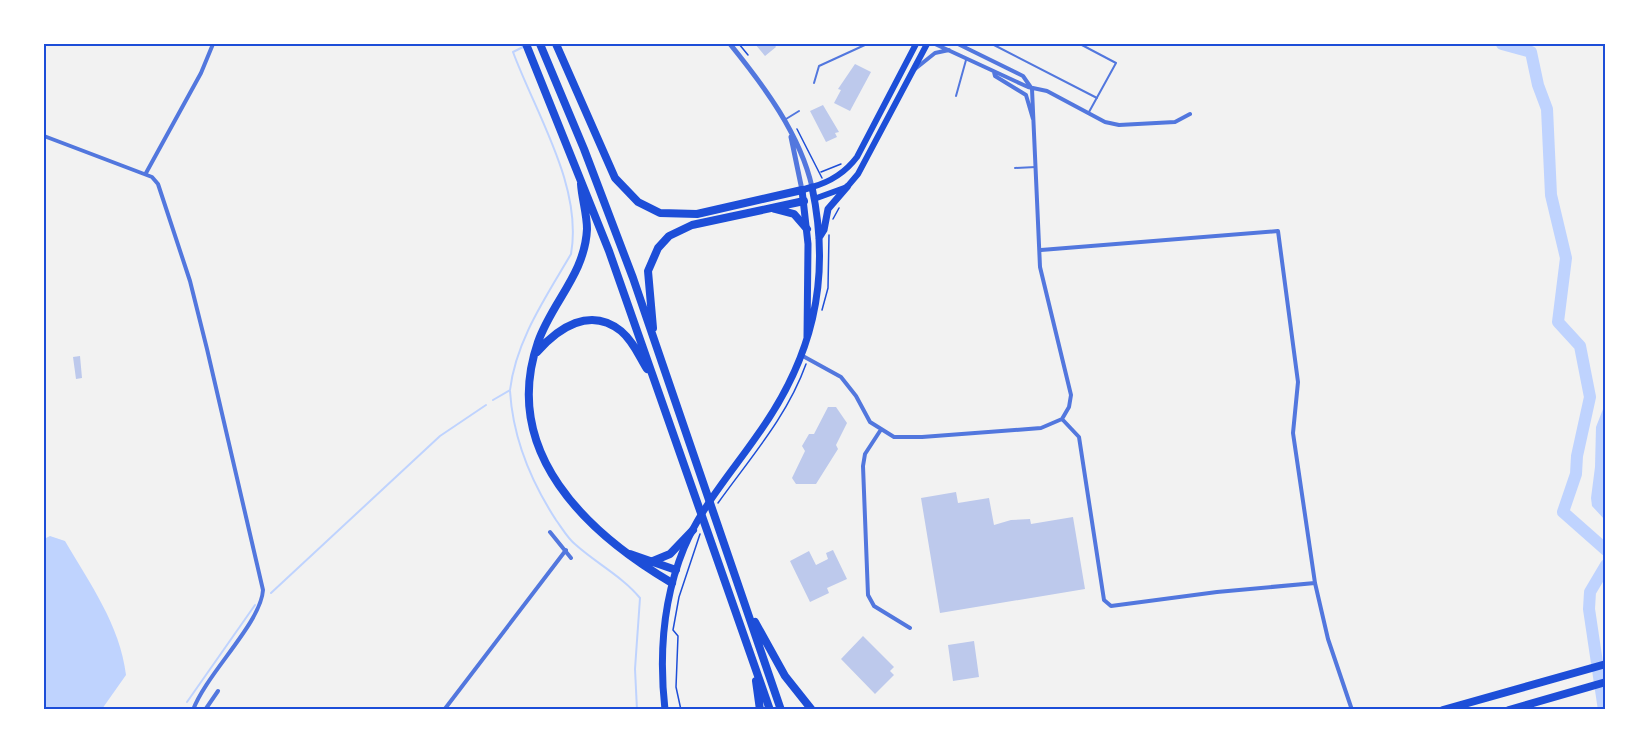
<svg xmlns="http://www.w3.org/2000/svg" width="1649" height="753" viewBox="0 0 1649 753" font-family="'Exo 2',sans-serif">
  <style>
    .water { fill: #bfd3fe }
    .lines { fill: none; stroke-linecap: round; stroke-linejoin: round }
    .stream { stroke: #bfd3fe; stroke-width: 2 }
    .river { stroke: #bfd3fe; stroke-width: 12 }
    .building { fill: #bdc9ec }
    .path { stroke: #1d4ed8; stroke-width: 1.5 }
    .service { stroke: #5277de; stroke-width: 2 }
    .minor { stroke: #5277de; stroke-width: 4 }
    .tertiary { stroke: #5277de; stroke-width: 5 }
    .secondary { stroke: #1d4ed8; stroke-width: 6 }
    .primary { stroke: #1d4ed8; stroke-width: 7 }
    .motorway { stroke: #1d4ed8; stroke-width: 8 }
    .neatline { fill: none; stroke: #1d4ed8; stroke-width: 2 }
  </style>
  <rect width="100%" height="100%" fill="#f2f2f2"/>
  <path class="water" d="M1605,404V520L1592,506L1591,498L1595,467L1596,427Z
    M50,536L65,541C90,584 120,625 126,675L102,709H44V539Z"/>
  <g class="lines">
    <path class="stream" d="M510,391C513,439 530,480 556,520C562,528 568,539 576,545C596,563 623,577 640,598L635,669L637,710
      M493,400L510,390C516,340 546,297 571,254C583,187 536,114 513,52L525,46
      M271,593L440,436L486,405
      M187,702L255,605"/>
    <path class="river" d="M1502,44L1531,52L1538,85L1547,109L1551,195L1566,258L1558,322L1580,346L1590,397L1577,456L1576,474L1563,512L1606,550
      M1604,710L1589,609L1590,592L1606,565"/>
  </g>
  <path class="building" d="M755,44H774L776,47L765,56Z
    M855,64L871,72L850,111L834,103L841,90L838,89Z
    M823,105L839,132L835,133L837,137L826,142L810,111Z
    M80,356L82,378L76,379L73,357Z
    M828,407H836L847,423L836,445L838,449L816,484H796L792,478L805,451L802,446L809,434H814Z
    M956,492L958,503L989,498L994,525L1011,520L1030,519L1031,524L1073,517L1085,589L940,613L921,498Z
    M833,550L847,579L827,588L829,593L810,602L790,561L809,551L816,565L828,559L826,553Z
    M863,636L894,667L890,671L894,675L875,694L841,659Z
    M974,641L979,677L953,681L948,645Z"/>
  <g class="lines">
    <path class="path" d="M739,44L748,55
      M797,129L822,178
      M821,172L841,164
      M833,219L839,208
      M822,310L828,288L829,235
      M718,503C750,458 787,417 806,364
      M681,710L676,687L678,636L673,630L679,597L700,534"/>
    <path class="service" d="M992,44L1097,98
      M1080,44L1116,63L1089,112
      M814,83L819,66L867,44
      M956,96L966,60
      M786,119L799,111
      M1015,168L1036,167"/>
    <path class="minor" d="M935,44L1028,87L1047,91L1105,122L1119,125L1175,122L1190,114
      M958,44L1023,76L1032,89L1040,267L1071,395L1069,407L1062,419L1079,437L1104,600L1111,606L1217,592L1315,583
      M915,69L935,53L949,50
      M994,72L995,76L1026,95L1033,119
      M44,136L152,177L158,184L190,281L207,349L263,590C261,623 206,674 193,710
      M146,173L201,73L213,44
      M1041,250L1278,231L1298,382L1293,433L1315,583L1328,639L1352,710
      M801,355L841,377L856,396L870,422L894,437H922L1041,428L1062,419
      M880,431L865,454L863,466L868,595L874,606L910,628
      M550,532L571,558
      M205,710L218,691
      M444,710L566,550"/>
    <path class="tertiary" d="M730,44C764,86 800,134 812,187
      M791,137L802,190"/>
    <path class="secondary" d="M812,187C830,182 845,173 857,157L916,44
      M814,199L847,187L858,174L927,44"/>
    <path class="primary" d="M819,238L824,230L828,209L847,187
      M665,710C659,656 663,599 684,548C701,507 731,473 756,437C812,360 832,281 812,187L802,190L808,244L807,337"/>
    <path class="motorway" d="M526,44L609,251L770,710
      M540,44L584,149L633,278L781,710
      M556,44L615,178L638,202L660,213L697,214L802,190
      M581,184C582,199 587,214 587,229C585,274 552,302 538,342C500,452 587,533 672,583
      M775,209L794,214L807,229
      M653,328L648,271L658,248L669,236L692,225L804,201
      M537,352C558,328 590,306 621,331C633,341 639,356 647,369
      M630,554L676,570
      M653,561L670,554L693,530
      M755,622L785,676L812,710
      M756,681L760,710
      M1443,710L1606,664
      M1509,710L1606,682"/>
  </g>
  <rect width="1649" height="753" fill="none" stroke="#ffffff" stroke-width="90"/>
  <rect x="45" y="45" width="1559" height="663" class="neatline"/>
</svg>
